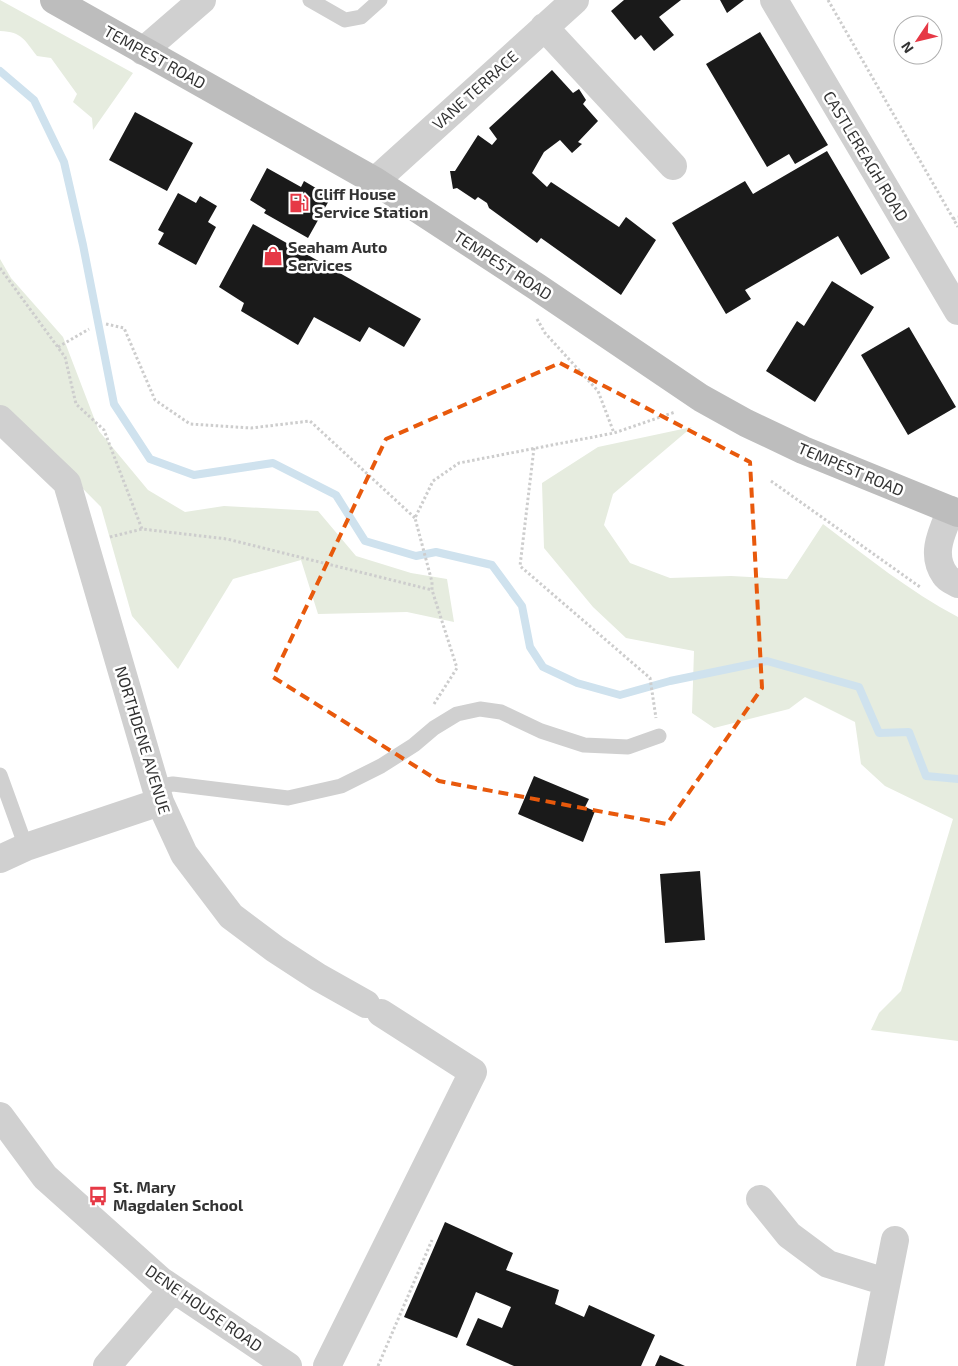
<svg xmlns="http://www.w3.org/2000/svg" width="958" height="1366" viewBox="0 0 958 1366" font-family="'Exo 2',sans-serif">
  <style>
    .green { fill: #e6ecdf }
    .lines { fill: none; stroke-linecap: round; stroke-linejoin: round }
    .stream { stroke: #cfe2ee; stroke-width: 8 }
    .building { fill: #1a1a1a }
    .path { stroke: #cdcdcd; stroke-width: 3; stroke-dasharray: 2.5 2.5; stroke-linecap: butt }
    .service { stroke: #d0d0d0; stroke-width: 15 }
    .minor { stroke: #d0d0d0; stroke-width: 28 }
    .secondary { stroke: #bdbdbd; stroke-width: 28 }
    .marked { fill: none; stroke: #e8590c; stroke-width: 4; stroke-dasharray: 10 6; stroke-linejoin: round }
    .labels { text-anchor: middle; stroke-width: 5; stroke-linejoin: round; paint-order: stroke }
    .street-label { font-size: 16px; fill: #333; stroke: #fff }
    .poi-label { font-size: 16px; font-weight: bold; fill: #333; stroke: #fff; text-anchor: start }
  </style>
  <rect width="100%" height="100%" fill="#fff"/>
  <path class="green" d="M0,0L133,73L93,130L92,118L73,102L77,94L51,58L37,56C24,40 23,32 0,31Z
    M0,259L11,278L63,337L99,431L148,490L185,512L224,506L318,511L356,556L411,573L447,579L454,622L407,612L318,614L301,560L233,579L178,669L132,616L101,507L0,405Z
    M692,427L613,494L604,525L630,563L670,578L731,576L787,579L823,524C867,557 909,591 958,617V1041L871,1030L879,1013L901,991L953,819L885,786L861,764L855,722L805,697L789,709L714,728L692,713L694,651L626,638L593,607L544,548L542,483L598,447Z"/>
  <g class="lines">
    <path class="stream" d="M0,71L34,100L64,162L83,245L114,404L150,459L194,475L273,463L336,495L365,541L416,556L436,552L492,565L522,606L530,647L543,667L577,683L620,695L670,681L767,661L859,687L879,733L909,732L926,776L958,779"/>
  </g>
  <path class="building" d="M624,0H681L659,17L674,35L654,51L641,35L635,40L611,11Z
    M720,0H744L727,13Z
    M760,32L828,145L795,164L789,154L767,167L706,64Z
    M552,70L573,93L579,89L586,100L583,104L598,121L578,142L582,144L572,153L560,140L544,152L532,173L547,187L551,182L619,227L626,217L656,240L621,295L541,238L537,243L489,208L487,203L478,197L475,200L457,188L453,189L450,171H455L478,135L492,145L497,139L489,128Z
    M135,112L193,143L167,191L109,160Z
    M827,151L890,258L861,275L838,236L745,290L751,299L726,314L672,223L745,181L753,194Z
    M267,168L301,187L304,181L331,197L308,238L264,213L266,210L250,200Z
    M178,193L196,203L200,196L217,206L208,222L216,227L196,265L158,244L164,233L158,230Z
    M253,224L421,319L404,347L369,327L360,342L314,317L298,345L241,311L244,303L219,287Z
    M832,281L874,307L815,402L766,371L797,321L804,326Z
    M909,327L956,407L908,435L861,355Z
    M534,776L589,799L585,807L595,811L583,842L518,814Z
    M700,871L705,940L665,943L660,874Z
    M445,1222L513,1253L506,1270L559,1290L555,1304L584,1317L589,1305L655,1335L641,1366H514L466,1345L478,1318L502,1328L511,1307L476,1292L457,1338L404,1317Z
    M660,1355L685,1366H655Z"/>
  <g class="lines">
    <path class="path" d="M828,0L958,227
      M953,219L958,217
      M0,268L65,357L76,404L104,430L142,529L227,539L432,590
      M537,319L545,333L598,391L614,433
      M106,324L124,328L155,400L190,424L251,428L310,421L415,518
      M58,347L89,329
      M534,448L520,566L650,678L656,718
      M771,481L920,587
      M110,537L142,529
      M434,704L457,668L432,590V582L415,518L433,481L459,463L614,433L675,412
      M378,1366L432,1240"/>
    <path class="service" d="M310,0L345,20L361,17L380,0
      M0,775L26,847
      M155,787L173,784L288,798L341,786L381,766L414,745L434,728L457,714L480,709L501,712L541,731L584,745L628,747L659,736"/>
    <path class="minor" d="M774,0L958,311
      M544,27L673,166
      M143,51L202,0
      M375,181L575,0
      M0,419L67,483L160,802L184,854L231,916L275,949L318,977L366,1004
      M951,510C942,532 930,554 945,575C947,579 954,582 958,584
      M0,859L26,847L160,802
      M0,1116L45,1177L160,1280L288,1366
      M760,1199L789,1235L828,1264L886,1282
      M107,1366L173,1289
      M327,1366L473,1072L381,1013
      M870,1366L895,1240"/>
    <path class="secondary" d="M54,0L375,181L537,287L701,398L746,423L803,450L958,513"/>
  </g>
  <path class="marked" d="M560,363L750,462L762,688L667,824L439,781L273,677L386,439Z"/>
  <defs>
    <symbol id="fuel-bare" viewBox="-9 -9 18 18"><path d="M-5.5-6h7V0h2V4h1.3V-2.5L3-4.5l.8-.8L6-3V5H2.5V1h-1V6h-7ZM-4.2-4.7v3.2H.2V-4.7Z" fill="#e63946" stroke="#fff" stroke-width="2.5" paint-order="stroke"/></symbol>
    <symbol id="shop-bare" viewBox="-9 -9 18 18"><path d="M-5-2.5h2.3a2.7 3.5 0 0 1 5.4 0H5L5.5 6h-11ZM-1.5-2.5h3a1.5 2.3 0 0 0-3 0Z" fill="#e63946" stroke="#fff" stroke-width="2.5" paint-order="stroke"/></symbol>
    <symbol id="bus-bare" viewBox="-9 -9 18 18"><path d="M-5-6H5V4H4V6H2V4H-2V6H-4V4H-5ZM-3.5-4V0h7V-4ZM-3.5 1.2v1.5H-2V1.2ZM2 1.2v1.5H3.5V1.2Z" fill="#e63946" stroke="#fff" stroke-width="2.5" paint-order="stroke"/></symbol>
  </defs>
  <g fill-rule="evenodd">
    <use href="#fuel-bare" x="285" y="189" width="28" height="28"/>
    <use href="#shop-bare" x="259" y="242" width="28" height="28"/>
    <use href="#bus-bare" x="84" y="1182" width="28" height="28"/>
  </g>
  <g class="labels">
    <g class="street-label">
      <text transform="translate(155 57) rotate(29)" y="6">TEMPEST ROAD</text>
      <text transform="translate(475 90) rotate(-42)" y="6">VANE TERRACE</text>
      <text transform="translate(866 156) rotate(59)" y="6">CASTLEREAGH ROAD</text>
      <text transform="translate(503 265) rotate(33)" y="6">TEMPEST ROAD</text>
      <text transform="translate(851 469) rotate(23)" y="6">TEMPEST ROAD</text>
      <text transform="translate(143 740) rotate(73)" y="6">NORTHDENE AVENUE</text>
      <text transform="translate(204 1308) rotate(35)" y="6">DENE HOUSE ROAD</text>
    </g>
    <g class="poi-label">
      <text x="314" y="200">Cliff House<tspan x="314" dy="18">Service Station</tspan></text>
      <text x="288" y="253">Seaham Auto<tspan x="288" dy="18">Services</tspan></text>
      <text x="113" y="1193">St. Mary<tspan x="113" dy="18">Magdalen School</tspan></text>
    </g>
  </g>
  <g transform="translate(918 40) rotate(235)"><circle r="24" fill="#ffffff" stroke="#adadad"/>
  <path d="M0-4L9 19L0 12L-9 19Z" fill="#e63946"/>
  <text y="-8" font-size="14" font-weight="bold" text-anchor="middle" fill="#333333">N</text>
  </g>
</svg>
